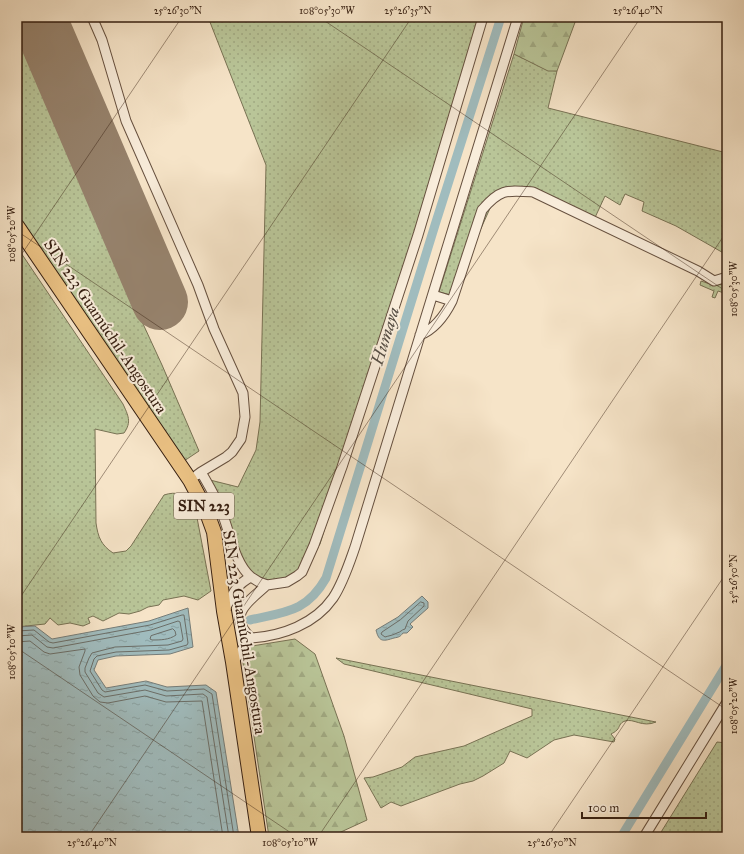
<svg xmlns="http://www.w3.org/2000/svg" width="744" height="854" viewBox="0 0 744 854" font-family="'IM FELL Great Primer',serif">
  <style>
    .grass { fill: url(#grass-dots); stroke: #787254 }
    .forest { fill: url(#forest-firs); stroke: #787254 }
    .water { fill: url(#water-ripples); stroke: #767d79 }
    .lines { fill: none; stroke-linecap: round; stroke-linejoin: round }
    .shore { stroke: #6b6e68; stroke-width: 1 }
    .canal { stroke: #a0bcbe; stroke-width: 9 }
    .runway { stroke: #96826c; stroke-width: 56 }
    .street-casing { stroke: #66503f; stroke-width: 11 }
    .primary-casing { stroke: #361f11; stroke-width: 16 }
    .street { stroke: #f9eddb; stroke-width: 9 }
    .primary { stroke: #ebc284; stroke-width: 14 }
    .ticks { fill: none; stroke: #361f11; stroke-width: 1; stroke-opacity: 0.45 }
    .labels { text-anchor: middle; stroke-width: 4; stroke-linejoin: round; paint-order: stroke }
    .shield { fill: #f9eddb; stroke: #705d4e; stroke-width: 1 }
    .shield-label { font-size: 15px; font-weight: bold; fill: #361f11 }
    .street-label { font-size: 16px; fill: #361f11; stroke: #f9eddb }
    .water-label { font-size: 17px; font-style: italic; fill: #564e45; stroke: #f9eddb }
    .neatline { fill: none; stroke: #361f11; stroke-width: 1.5 }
    .ticks-label { font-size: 10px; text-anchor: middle; fill: #361f11 }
  </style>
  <defs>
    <pattern id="grass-dots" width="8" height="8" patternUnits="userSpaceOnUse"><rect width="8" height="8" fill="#b9c598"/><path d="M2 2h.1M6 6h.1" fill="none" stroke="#a0a982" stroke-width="1.8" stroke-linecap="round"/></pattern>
    <pattern id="forest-firs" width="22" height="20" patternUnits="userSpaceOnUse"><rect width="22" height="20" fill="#b9c598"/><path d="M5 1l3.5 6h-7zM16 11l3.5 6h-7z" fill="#a0a982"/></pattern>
    <pattern id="water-ripples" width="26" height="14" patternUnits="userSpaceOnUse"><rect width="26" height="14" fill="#a0bcbe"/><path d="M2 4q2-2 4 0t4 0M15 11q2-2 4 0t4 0" fill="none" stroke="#8aa1a2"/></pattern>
  </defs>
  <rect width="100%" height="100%" fill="#f6e4c8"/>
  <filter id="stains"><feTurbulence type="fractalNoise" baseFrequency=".005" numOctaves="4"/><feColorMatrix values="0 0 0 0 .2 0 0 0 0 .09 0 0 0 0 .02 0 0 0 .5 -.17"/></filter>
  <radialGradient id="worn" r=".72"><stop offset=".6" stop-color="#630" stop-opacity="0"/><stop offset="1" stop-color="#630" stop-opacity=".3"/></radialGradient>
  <path class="grass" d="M17,17H27L151,305L138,313L162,365L199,451L184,461L17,214Z
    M208,17H482L320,544L302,573L266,587L241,570L206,479L238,487L256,450L260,422L266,165Z
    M514,54L548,70L557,71L548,108L727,153V255L676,226L642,211L644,202L625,194L620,205L605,196L592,224L536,195H496L451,295L439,292Z
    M17,247L123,404C128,415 132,422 124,433L117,434L95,429L96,523C98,537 101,545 113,553L126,551L131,546L164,495C176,491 185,494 194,502L211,591L198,600L184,596L163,600L159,605L148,607L140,611L129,614L119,613L103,621L93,616L88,618L90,623L83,626L70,623L58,625L50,618L45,624L17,627Z
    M701,281L710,284L727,285V294L718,291L715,298L712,297L714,291L700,285Z
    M336,658L656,722C642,728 634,718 625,721C619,723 620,727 617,730C615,732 613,733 611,734L615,739L614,742L574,735L554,740L527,758L510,751L504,763L483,776L473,781L460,784L401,806L391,802L381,808L364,778L373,777L402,767L415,757L464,746L532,716V709L344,664Z
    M717,742L727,743V837H658Z"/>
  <path class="forest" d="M524,17H577L557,71H548L514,54Z
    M295,639L315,654L344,736L367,820L330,837H269L242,656L252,646Z"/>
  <path class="water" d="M422,596L428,602V608L410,624L413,627L407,633H403C400,637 399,637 394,638C384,641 379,643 376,630L398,617Z
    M188,608L193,647L170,654L116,656L98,660L94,670L106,688L146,681L167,687L206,685L216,692L239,837H17V627L35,626L52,639L149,621Z"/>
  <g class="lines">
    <path class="shore" d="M421,602L424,603V606L408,621L405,629C401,630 401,632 397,633C394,635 388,636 385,637L381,634L382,632L400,620Z
      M173,629L175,631L176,635C169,640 160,640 152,640L150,639L151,636Z
      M17,631L34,630L49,642L53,643L150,625L182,615H184L188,643L187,645L169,650L116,652L97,656L94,659L90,671L102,690L105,692L145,685L167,691L204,689L212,694L234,837
      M17,636L32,635L47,647L53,648L151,630L178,621L180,622L183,639L182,641L168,645L115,647L92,653L89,658L85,668V672L98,693L104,697L145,690L166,696L203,694L207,697L229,837
      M17,642L30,641L44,652L50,654L85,649V651L79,667L80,675L93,696L100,702L108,703L145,696L166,702L202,701L223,837"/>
    <path class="canal" d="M250,620C285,612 307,612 326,578L435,225L501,17
      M621,837L727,664"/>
    <path class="runway" d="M38,17L160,302"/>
    <defs>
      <path id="street" d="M92,17L102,40L126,121L198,285L214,329L243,393L245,417L241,439L232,452L226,457L201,472
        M433,295L452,301
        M420,335C435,329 445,315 452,301L482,210C500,189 506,190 533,192L698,271L714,281L727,277
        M197,475L201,472C209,486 217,499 222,513C230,533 235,564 251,577
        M267,585C249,601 226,615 251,638C282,636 315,624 333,598C343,583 349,564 355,547L518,17
        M224,611C232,596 235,585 251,577L259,582L267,585L287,582L297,576L302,572L314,545L342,467L418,235L483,17
        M233,662L251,638
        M644,837L727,702"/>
      <path id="primary" d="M17,226L190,480L206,510L214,532L224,611L233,662L259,837"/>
    </defs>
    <use href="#street" class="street-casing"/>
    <use href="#primary" class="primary-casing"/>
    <use href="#street" class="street"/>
    <use href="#primary" class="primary"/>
  </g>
  <path class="ticks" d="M319,17L727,292M17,231L727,710M17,261L182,17M17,602L412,17M17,648L297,837M88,837L641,17M318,837L727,231M548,837L727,572"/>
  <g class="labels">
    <rect class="shield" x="174" y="493" width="60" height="26" rx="3"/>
    <g class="shield-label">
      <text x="204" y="511">SIN 223</text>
    </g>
    <g class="street-label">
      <text transform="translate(106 326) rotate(56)" y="6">SIN 223 Guamúchil-Angostura</text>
      <text transform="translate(245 632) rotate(81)" y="6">SIN 223 Guamúchil-Angostura</text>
    </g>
    <g class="water-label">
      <text transform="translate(385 336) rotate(-73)" y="6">Humaya</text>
    </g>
  </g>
  <rect width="744" height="854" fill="none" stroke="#f6e4c8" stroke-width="44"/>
  <path d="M582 812v6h124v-6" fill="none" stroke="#361f11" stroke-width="2"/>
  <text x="588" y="812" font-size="12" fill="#361f11" stroke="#f9eddb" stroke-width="3" paint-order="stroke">100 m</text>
  <rect x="22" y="22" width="700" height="810" class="neatline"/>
  <g class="ticks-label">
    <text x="178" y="14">25°26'30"N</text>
    <text x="327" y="14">108°05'30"W</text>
    <text x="408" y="14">25°26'35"N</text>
    <text x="638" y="14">25°26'40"N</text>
    <text transform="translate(11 234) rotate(-90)" y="4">108°05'20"W</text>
    <text transform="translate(733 289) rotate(-90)" y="4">108°05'30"W</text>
    <text transform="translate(733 579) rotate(-90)" y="4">25°26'50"N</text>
    <text transform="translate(11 652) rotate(-90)" y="4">108°05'10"W</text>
    <text transform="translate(733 706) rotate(-90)" y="4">108°05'20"W</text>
    <text x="92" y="846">25°26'40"N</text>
    <text x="290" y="846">108°05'10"W</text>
    <text x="552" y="846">25°26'50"N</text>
  </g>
  <rect width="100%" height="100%" filter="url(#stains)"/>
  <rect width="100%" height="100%" fill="url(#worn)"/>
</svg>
